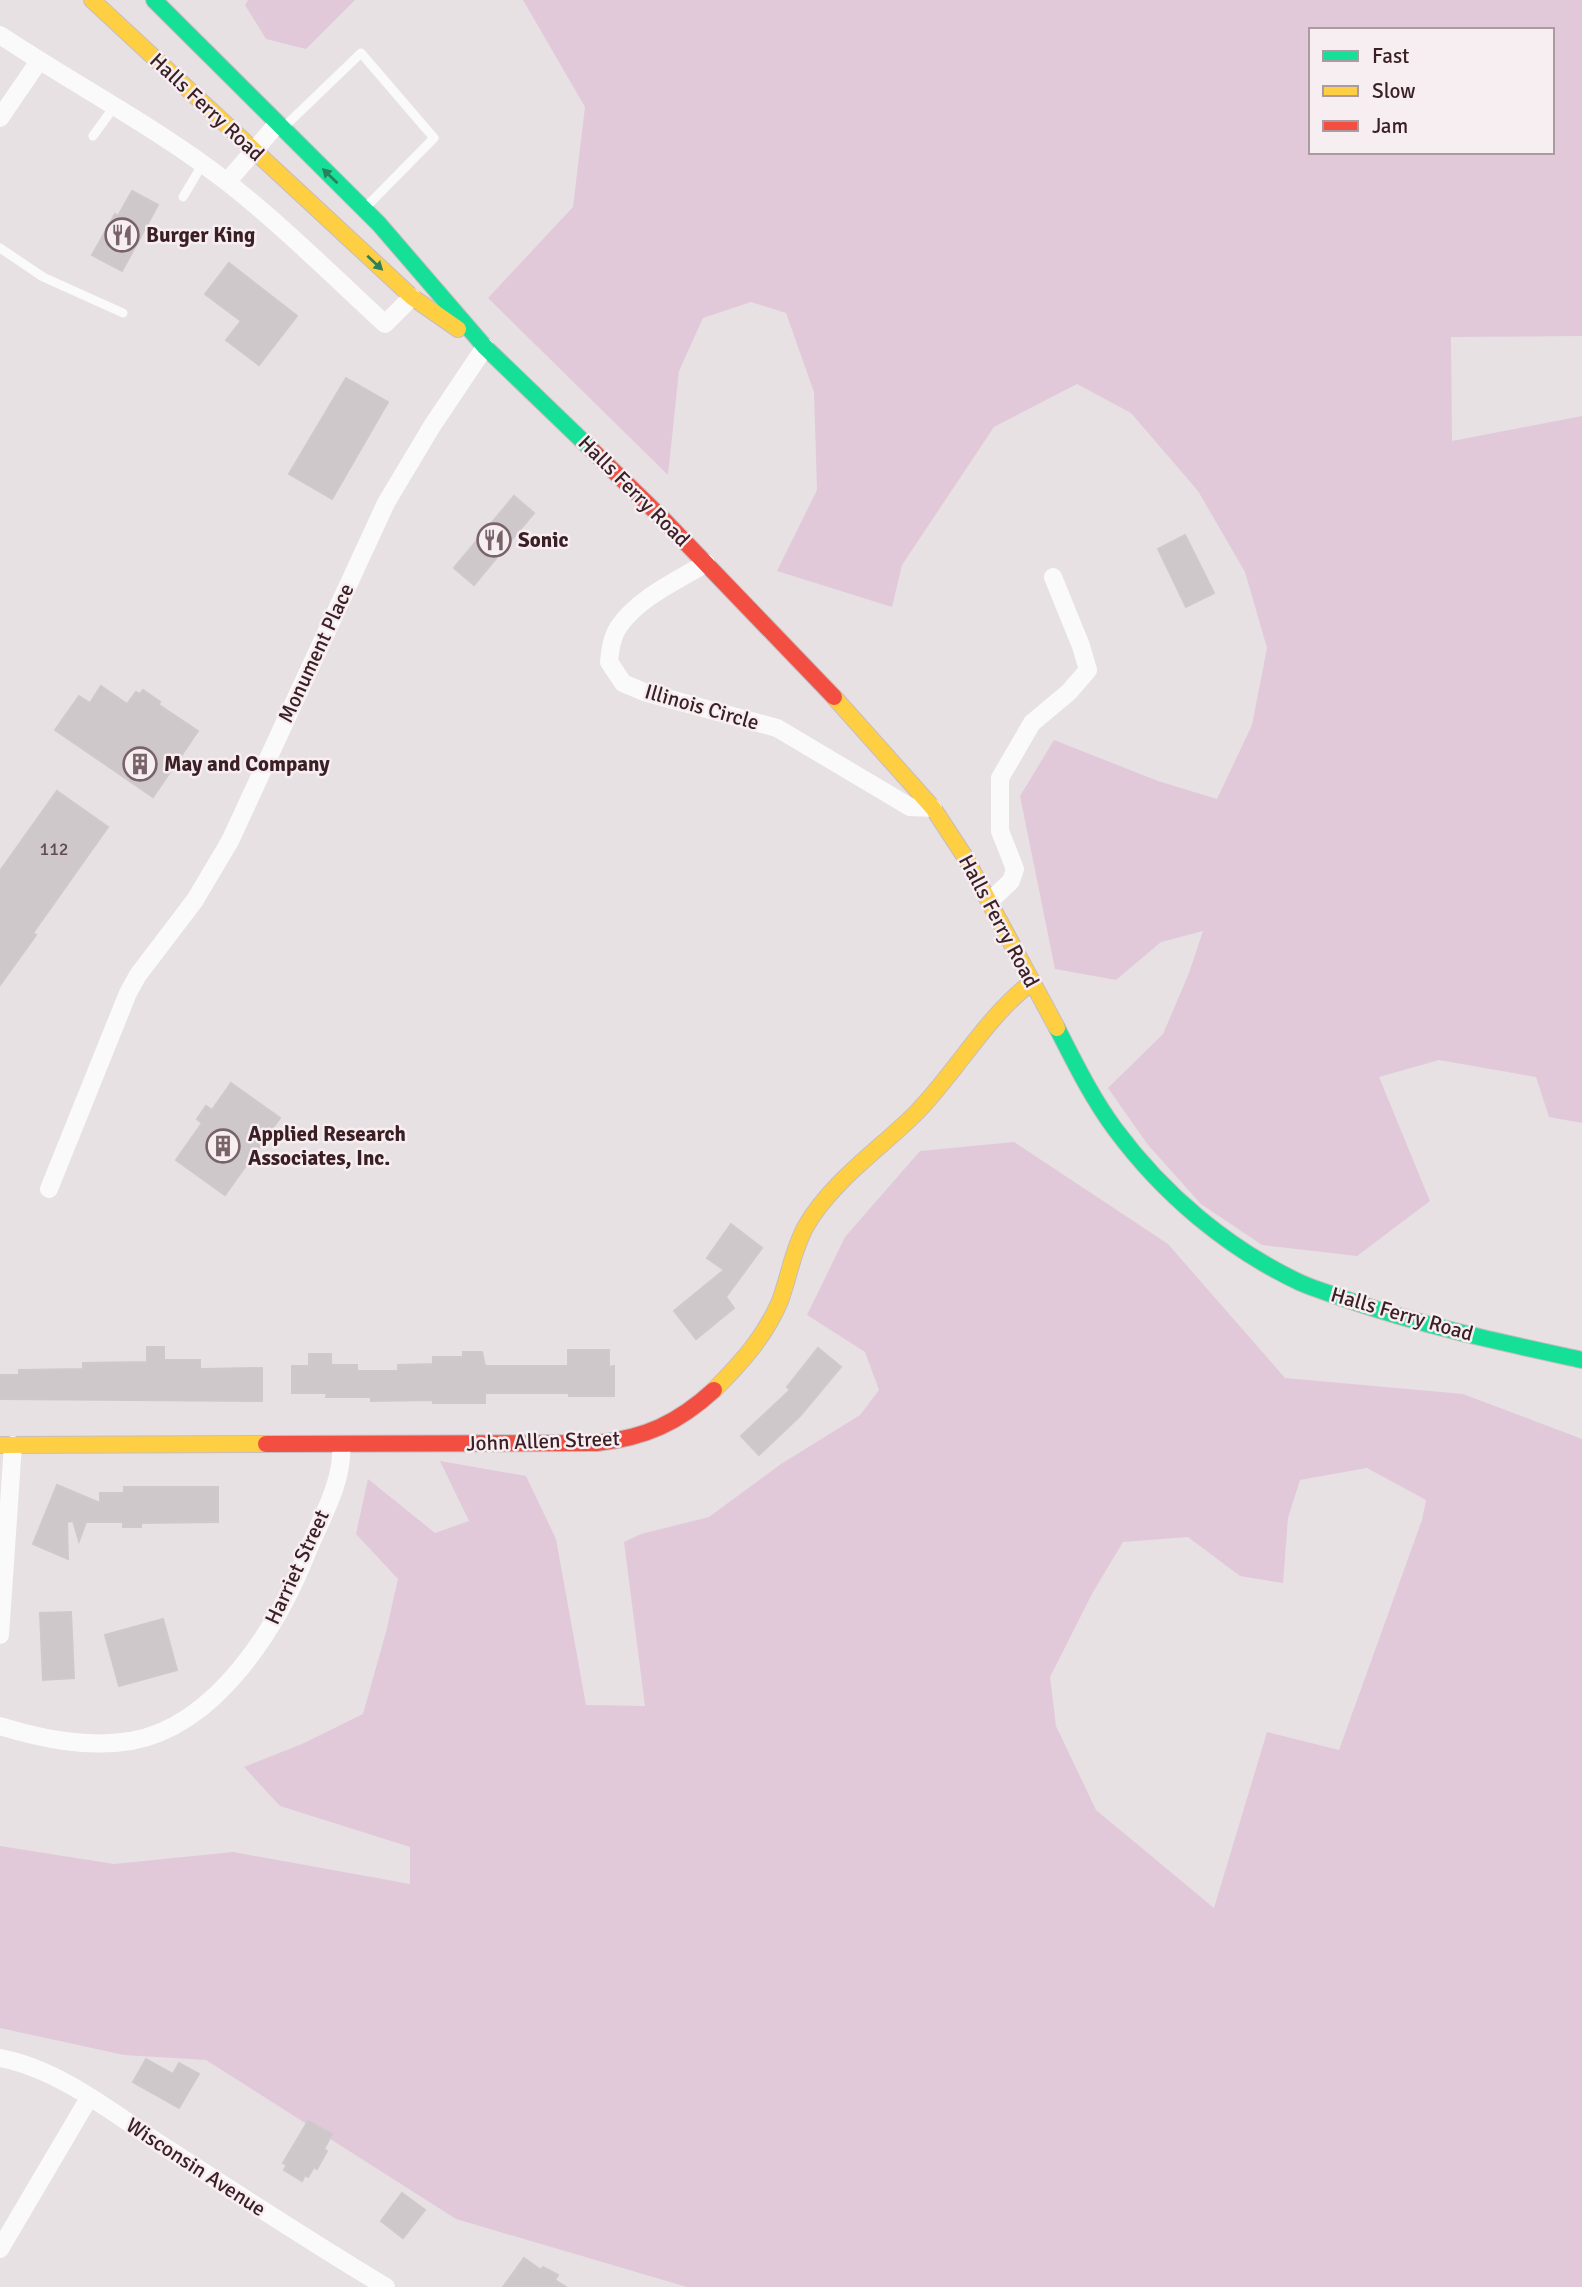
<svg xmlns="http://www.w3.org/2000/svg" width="1582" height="2287" viewBox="0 0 1582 2287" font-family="Signika,sans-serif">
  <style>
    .green { fill: #e1c9da; fill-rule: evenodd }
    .building { fill: #cec8ca; stroke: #d0c9cc; stroke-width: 2 }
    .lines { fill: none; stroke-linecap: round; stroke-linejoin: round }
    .fast-casing { stroke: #c7bdc0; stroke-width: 18 }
    .slow-casing { stroke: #c7bdc0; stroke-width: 18 }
    .jam-casing { stroke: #c7bdc0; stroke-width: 18 }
    .lane { stroke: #fbfafb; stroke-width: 9 }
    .street { stroke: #fbfafb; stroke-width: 18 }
    .fast { stroke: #16e098; stroke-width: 16 }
    .slow { stroke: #ffcf43; stroke-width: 16 }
    .jam { stroke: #f24e42; stroke-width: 16 }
    .oneway { fill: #28805e }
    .labels { text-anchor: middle; stroke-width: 5; stroke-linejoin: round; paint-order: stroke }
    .number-label { font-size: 18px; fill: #604b50 }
    .street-label { font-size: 21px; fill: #3a1f25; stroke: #f7eef2 }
    .poi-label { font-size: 21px; font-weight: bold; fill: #3a1f25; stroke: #f7eef2; text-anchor: start }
  </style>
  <rect width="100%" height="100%" fill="#e7e1e4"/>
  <path class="green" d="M248,0H355L306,49L266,39L245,5Z
    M523,0H1582V336L1451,337L1452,441L1582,416V1123L1549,1117L1536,1077L1439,1060L1379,1077L1430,1201L1357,1256L1262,1245L1201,1204L1148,1145L1108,1088L1163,1034L1189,973L1203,931L1161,942L1116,980L1055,969L1020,796L1054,740L1158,781L1217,799L1252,725L1267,648L1245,572L1198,491L1131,413L1077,384L994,427L902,565L892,607L777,571L817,490L814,392L786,313L751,302L703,318L679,371L668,475L488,298L573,207L585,107ZM1311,30H1552V152H1311Z
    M1014,1142L1168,1244L1285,1378L1463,1394L1582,1439V2287H687L456,2219L206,2060L124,2055L0,2028V1846L114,1864L233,1852L410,1884V1847L280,1806L244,1767L302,1744L363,1714L386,1632L398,1579L356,1534L368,1479L435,1533L469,1521L440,1461L526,1476L556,1539L586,1705L645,1706L624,1542L641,1534L709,1517L781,1464L860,1415L879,1390L865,1352L807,1315L845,1237L920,1151ZM1367,1468L1426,1500L1422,1520L1339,1750L1267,1732L1214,1908L1096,1810L1056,1726L1050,1677L1093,1592L1123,1542L1188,1537L1240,1576L1283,1583L1288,1518L1300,1480Z"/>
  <path class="building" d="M132,191L158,205L122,271L92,255L115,214L118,216Z
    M229,263L297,316L259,365L226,340L241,321L205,294Z
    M346,378L388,402L332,499L289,474Z
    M514,496L534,513L474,585L454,568Z
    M1185,535L1214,593L1186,607L1158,549Z
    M101,686L127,704L136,692L140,694L143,690L160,702L159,705L198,731L153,797L55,730L79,696L90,703Z
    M57,791L108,827L33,933L36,935L0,985V871Z
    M231,1083L280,1118L225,1195L176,1160L202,1123L197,1119L206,1106L212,1110Z
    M731,1224L762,1248L726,1297L734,1308L696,1339L674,1311L724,1270L707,1258Z
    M147,1347H164V1360H200V1369L262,1368V1401L0,1399V1375H19V1370L83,1369V1363L147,1362Z
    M818,1348L841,1367L800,1416L759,1455L741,1436L790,1390L787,1387Z
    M568,1350H609V1367L614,1366V1396H569V1393H485V1403H433V1400L371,1401V1397H326L327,1393H292V1366H309V1354H331V1365H357V1371H398V1365L433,1364V1357H463V1352H482L485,1366H568Z
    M57,1485L100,1503V1493H124V1487H218V1522L141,1523V1527H123V1522H86L79,1541L73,1521L67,1522L68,1559L33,1544Z
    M71,1612L74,1678L43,1680L40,1613Z
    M163,1619L177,1670L119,1686L105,1635Z
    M146,2059L173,2074L179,2063L199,2074L179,2108L133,2082Z
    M308,2121L332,2134L324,2149L327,2151L317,2169L314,2167L308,2177L305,2175L302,2181L284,2170L287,2165L283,2163Z
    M402,2193L425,2210L403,2238L381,2221Z
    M524,2258L541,2270L543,2267L558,2275L555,2280L566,2287H503Z"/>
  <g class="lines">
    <defs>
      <path id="fast" d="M154,0L379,224L485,347L593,451
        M1057,1028C1075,1063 1092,1098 1115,1129C1163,1194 1228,1249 1301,1283C1317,1290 1335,1295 1351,1301C1427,1327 1504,1343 1582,1360"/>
      <path id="slow" d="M92,0L412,297L458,329
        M834,697L933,808L965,857L1057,1028
        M714,1390C740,1364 765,1337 780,1301C789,1277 793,1249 806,1226C832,1181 880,1149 916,1113C957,1071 985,1018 1032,982
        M0,1445L266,1444"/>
      <path id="jam" d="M593,451L663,519L834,697
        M266,1444L597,1443C645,1438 678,1423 714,1390"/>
    </defs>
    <use href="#fast" class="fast-casing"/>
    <use href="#slow" class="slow-casing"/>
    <use href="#jam" class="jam-casing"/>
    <path class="lane" d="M283,128L361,53L434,138L365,208
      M93,136L114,107
      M183,197L202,165
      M0,248L43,277L123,313"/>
    <path class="street" d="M0,35C75,85 156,127 227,182C283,226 333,276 385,324L412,297
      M0,118L39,61
      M227,182L277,124
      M706,563C677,581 640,597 620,625C612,635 610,650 609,662L623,683L644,692L777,728L910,807L933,808
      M990,901L1011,881L1015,869L1000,831V778L1032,723L1069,692L1088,670L1081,646L1053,577
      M49,1189L128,993L138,975L195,900L230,841L386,503L432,426L485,347
      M0,1635L13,1445
      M0,1726C43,1739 86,1748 131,1741C217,1726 279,1625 308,1550C318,1526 334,1497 339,1471C341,1463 341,1453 342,1445
      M0,2058C57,2068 112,2112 160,2144C235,2192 309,2241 386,2287
      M0,2249L89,2098"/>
    <use href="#fast" class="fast"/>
    <use href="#slow" class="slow"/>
    <use href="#jam" class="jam"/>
  </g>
  <defs><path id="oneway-solid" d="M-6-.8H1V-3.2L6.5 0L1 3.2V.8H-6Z" transform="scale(1.75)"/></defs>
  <g class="oneway">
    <use href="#oneway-solid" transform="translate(330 176) rotate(-136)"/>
    <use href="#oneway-solid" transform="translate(375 263) rotate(43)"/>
  </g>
  <defs>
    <symbol id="restaurant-ring" viewBox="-11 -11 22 22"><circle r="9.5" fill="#f7eef2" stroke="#776368" stroke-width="1.5"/><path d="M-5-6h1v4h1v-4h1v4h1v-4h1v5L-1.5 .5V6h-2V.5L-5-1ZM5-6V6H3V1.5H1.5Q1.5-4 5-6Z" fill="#776368"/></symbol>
    <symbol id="building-ring" viewBox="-11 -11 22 22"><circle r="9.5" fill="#f7eef2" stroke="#776368" stroke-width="1.5"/><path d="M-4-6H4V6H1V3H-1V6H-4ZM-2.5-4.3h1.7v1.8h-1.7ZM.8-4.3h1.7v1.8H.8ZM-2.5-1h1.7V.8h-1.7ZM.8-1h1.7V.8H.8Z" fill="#776368"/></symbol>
  </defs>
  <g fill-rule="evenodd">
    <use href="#restaurant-ring" x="103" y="216" width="38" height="38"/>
    <use href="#restaurant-ring" x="475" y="521" width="38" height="38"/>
    <use href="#building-ring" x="121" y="745" width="38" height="38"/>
    <use href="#building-ring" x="204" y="1127" width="38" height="38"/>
  </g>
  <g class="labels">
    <g class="number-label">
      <text x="54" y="855">112</text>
    </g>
    <g class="street-label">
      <text transform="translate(207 107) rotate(43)" y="7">Halls Ferry Road</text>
      <text transform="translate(634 491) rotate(45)" y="7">Halls Ferry Road</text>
      <text transform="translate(316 653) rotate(-65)" y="7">Monument Place</text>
      <text transform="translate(702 707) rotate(16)" y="7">Illinois Circle</text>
      <text transform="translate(999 921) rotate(62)" y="7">Halls Ferry Road</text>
      <text transform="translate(1402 1314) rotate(16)" y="7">Halls Ferry Road</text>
      <text transform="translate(543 1441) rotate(-2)" y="7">John Allen Street</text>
      <text transform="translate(297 1567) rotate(-65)" y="7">Harriet Street</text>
      <text transform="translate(196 2167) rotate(33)" y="7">Wisconsin Avenue</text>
    </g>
    <g class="poi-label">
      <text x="146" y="242">Burger King</text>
      <text x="518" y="547">Sonic</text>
      <text x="164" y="771">May and Company</text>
      <text x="248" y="1141">Applied Research<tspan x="248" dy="24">Associates, Inc.</tspan></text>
    </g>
  </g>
  <rect x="1309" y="28" width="245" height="126" fill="#f7eef2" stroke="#ab9ba0" stroke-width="2"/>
  <rect x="1323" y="51" width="35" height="10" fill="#16e098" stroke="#ab9ba0" stroke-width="2"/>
  <text x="1372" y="63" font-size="21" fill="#3a1f25">Fast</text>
  <rect x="1323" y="86" width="35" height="10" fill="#ffcf43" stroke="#ab9ba0" stroke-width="2"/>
  <text x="1372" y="98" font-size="21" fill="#3a1f25">Slow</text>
  <rect x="1323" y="121" width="35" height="10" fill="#f24e42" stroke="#ab9ba0" stroke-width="2"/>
  <text x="1372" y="133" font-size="21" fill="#3a1f25">Jam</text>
</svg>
